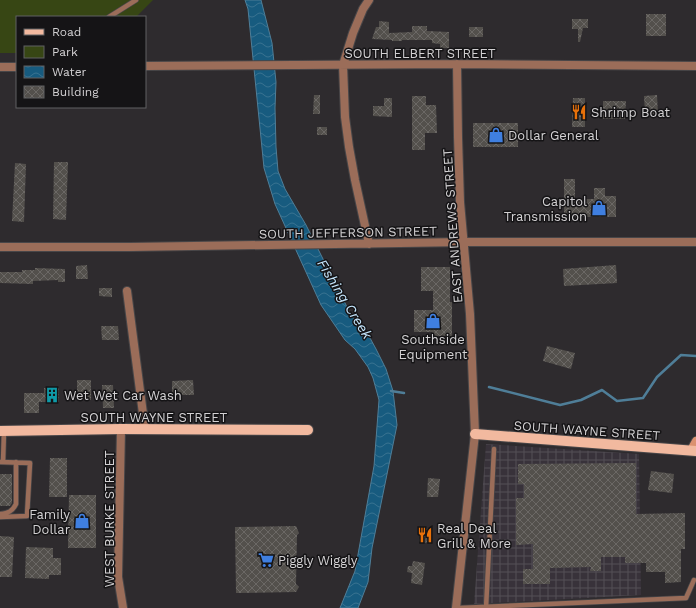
<svg xmlns="http://www.w3.org/2000/svg" width="696" height="608" viewBox="0 0 696 608" font-family="'Work Sans',sans-serif">
  <style>
    .industrial { fill: url(#industrial-grid) }
    .green { fill: #374614 }
    .water { fill: url(#water-waves); stroke: #4f7e98 }
    .lines { fill: none; stroke-linecap: round; stroke-linejoin: round }
    .stream { stroke: #4f7e98; stroke-width: 2.5 }
    .building { fill: url(#building-cross-hatch) }
    .service-casing { stroke: #484648; stroke-width: 6 }
    .minor-casing { stroke: #484648; stroke-width: 10 }
    .tertiary-casing { stroke: #484648; stroke-width: 10 }
    .secondary-casing { stroke: #484648; stroke-width: 10 }
    .primary-casing { stroke: #484648; stroke-width: 12 }
    .service { stroke: #9b6d59; stroke-width: 4.5 }
    .minor { stroke: #9b6d59; stroke-width: 8 }
    .tertiary { stroke: #9b6d59; stroke-width: 8 }
    .secondary { stroke: #db9170; stroke-width: 8 }
    .primary { stroke: #f2b99f; stroke-width: 10 }
    .labels { text-anchor: middle; stroke-width: 3; stroke-linejoin: round; paint-order: stroke }
    .street-label { font-size: 13px; fill: #d3d1d3; stroke: #151416 }
    .poi-label { font-size: 13px; fill: #d3d1d3; stroke: #151416; text-anchor: start }
    .water-label { font-size: 14px; font-style: italic; fill: #c5e6fd; stroke: #151416 }
  </style>
  <defs>
    <pattern id="industrial-grid" width="8" height="8" patternUnits="userSpaceOnUse"><rect width="8" height="8" fill="#38323a"/><path d="M0 4h8M4 0v8" fill="none" stroke="#544f56"/></pattern>
    <pattern id="water-waves" width="16" height="10" patternUnits="userSpaceOnUse"><rect width="16" height="10" fill="#175b7f"/><path d="M0 5q4-4 8 0t8 0" fill="none" stroke="#387290"/></pattern>
    <pattern id="building-cross-hatch" width="8" height="8" patternUnits="userSpaceOnUse"><rect width="8" height="8" fill="#53504c"/><path d="M0 0l8 8M0 8l8-8" fill="none" stroke="#6b6865"/></pattern>
  </defs>
  <rect width="100%" height="100%" fill="#2e2b2e"/>
  <path class="industrial" d="M486,444L639,454L641,595L474,604Z"/>
  <path class="green" d="M0,0H153L136,17H17V53H0Z"/>
  <path class="water" d="M245,0H261L272,43L276,82L275,108L276,147L278,171L285,189L306,225L351,315L370,338L376,349L386,369L393,391L397,425L372,548L368,582L358,608H340L355,571L374,466L379,400L373,378L368,367L355,349L345,340L321,305L275,204L264,168L248,9Z"/>
  <g class="lines">
    <path class="stream" d="M489,387L560,405L581,400L602,390L617,401L643,398L657,377L681,355L696,356
      M391,391L404,393"/>
  </g>
  <path class="building" d="M646,14H666V36H646Z
    M572,19H588V28H583L580,42H578V29H572Z
    M379,21L389,22V33L412,32V26H427V31L449,32V48H440V44L432,43V40H402V41H392V40L372,39L376,27H379Z
    M469,27H483V37H469Z
    M314,95H320V114H313Z
    M657,95L658,114H645L644,96Z
    M412,96H426V105H436L437,133H425V150H412Z
    M384,98H392V117L373,116V106H384Z
    M573,98H585V127H572Z
    M603,101H626L625,119H603Z
    M473,123H518V147H473Z
    M317,127H327V135H317Z
    M54,162H68L66,220L53,219Z
    M15,163L26,164L24,222L12,221Z
    M564,179H575V199H594V188H605V196H616V217H574V221H564Z
    M87,265L88,279H76V266Z
    M616,265L617,283L564,286L563,269Z
    M421,267H450V302H452V336H432V332H414V310H433V291H421Z
    M35,268L65,269V282H58V280L33,281V284L0,283V272H22V270H35Z
    M99,288H112V297L99,296Z
    M101,326H118L119,340H102Z
    M547,346L575,353L571,369L543,361Z
    M77,380H91V400H77Z
    M193,380L194,395H172V381Z
    M102,385H113L114,408H103Z
    M44,388H59V402H39V413H24V393H44Z
    M50,458H67V497H49Z
    M636,463V514L685,513V549H681V582L665,583V572H646V563H625V557H601V571H590L591,567L550,568V584H523V569H533V544L516,545V498H524V484H518V464Z
    M651,471L674,474L672,493L648,490Z
    M0,474H12V503L10,506H0Z
    M428,478L440,479L438,497H427Z
    M69,495H96V548H68Z
    M296,526L299,533L297,535L296,584L299,587L296,592L236,593L235,527Z
    M420,528L431,529L430,543L419,542Z
    M0,536L14,537L12,577H0Z
    M26,547L53,548V558H61V575H49V579L25,578Z
    M413,561L425,563L422,585L411,583L412,573L407,572L408,566H412Z"/>
  <g class="lines">
    <defs>
      <path id="service" d="M109,17L136,0
        M0,462L30,463L27,516L0,517
        M3,462L4,431
        M0,514C8,513 12,512 16,504V462
        M459,608L686,598L694,580
        M486,608L494,449"/>
      <path id="minor" d="M127,291L145,429
        M121,429L118,577L123,608"/>
      <path id="tertiary" d="M369,0L363,9L353,33L343,65L345,117L349,147L355,180L369,244
        M145,66L457,64L696,66
        M0,67H17
        M0,247H130L465,242H696
        M456,608L475,434L470,314L460,202L458,137L457,64"/>
      <path id="secondary" d="M691,450L696,441"/>
      <path id="primary" d="M0,431L121,429L308,430
        M475,434L696,451"/>
    </defs>
    <use href="#service" class="service-casing"/>
    <use href="#minor" class="minor-casing"/>
    <use href="#tertiary" class="tertiary-casing"/>
    <use href="#secondary" class="secondary-casing"/>
    <use href="#primary" class="primary-casing"/>
    <use href="#service" class="service"/>
    <use href="#minor" class="minor"/>
    <use href="#tertiary" class="tertiary"/>
    <use href="#secondary" class="secondary"/>
    <use href="#primary" class="primary"/>
  </g>
  <defs>
    <symbol id="restaurant-bare" viewBox="-9 -9 18 18"><path d="M-5-6h1v4h1v-4h1v4h1v-4h1v5L-1.5 .5V6h-2V.5L-5-1ZM5-6V6H3V1.5H1.5Q1.5-4 5-6Z" fill="#e8710a" stroke="#151416" stroke-width="2.5" paint-order="stroke"/></symbol>
    <symbol id="shop-bare" viewBox="-9 -9 18 18"><path d="M-5-2.5h2.3a2.7 3.5 0 0 1 5.4 0H5L5.5 6h-11ZM-1.5-2.5h3a1.5 2.3 0 0 0-3 0Z" fill="#3f7fe0" stroke="#151416" stroke-width="2.5" paint-order="stroke"/></symbol>
    <symbol id="building-bare" viewBox="-9 -9 18 18"><path d="M-4-6H4V6H1V3H-1V6H-4ZM-2.5-4.3h1.7v1.8h-1.7ZM.8-4.3h1.7v1.8H.8ZM-2.5-1h1.7V.8h-1.7ZM.8-1h1.7V.8H.8Z" fill="#0f9aa8" stroke="#151416" stroke-width="2.5" paint-order="stroke"/></symbol>
    <symbol id="supermarket-bare" viewBox="-9 -9 18 18"><path d="M-6-5.5h2.5l.6 2H6L4.5 2H-2.5L-4.4-4H-6ZM-1.5 3.2a1.3 1.3 0 1 0 .1 0ZM3 3.2a1.3 1.3 0 1 0 .1 0Z" fill="#3f7fe0" stroke="#151416" stroke-width="2.5" paint-order="stroke"/></symbol>
  </defs>
  <g fill-rule="evenodd">
    <use href="#restaurant-bare" x="568" y="101" width="22" height="22"/>
    <use href="#shop-bare" x="485" y="124" width="22" height="22"/>
    <use href="#shop-bare" x="588" y="197" width="22" height="22"/>
    <use href="#shop-bare" x="422" y="310" width="22" height="22"/>
    <use href="#building-bare" x="41" y="384" width="22" height="22"/>
    <use href="#shop-bare" x="71" y="510" width="22" height="22"/>
    <use href="#restaurant-bare" x="414" y="524" width="22" height="22"/>
    <use href="#supermarket-bare" x="255" y="549" width="22" height="22"/>
  </g>
  <g class="labels">
    <g class="street-label">
      <text x="420" y="58">SOUTH ELBERT STREET</text>
      <text transform="translate(452 226) rotate(-94)" y="5">EAST ANDREWS STREET</text>
      <text transform="translate(348 232) rotate(-1)" y="5">SOUTH JEFFERSON STREET</text>
      <text x="154" y="422">SOUTH WAYNE STREET</text>
      <text transform="translate(587 430) rotate(4)" y="5">SOUTH WAYNE STREET</text>
      <text transform="translate(109 519) rotate(-90)" y="5">WEST BURKE STREET</text>
    </g>
    <g class="poi-label">
      <text x="591" y="117">Shrimp Boat</text>
      <text x="508" y="140">Dollar General</text>
      <text x="587" y="206" text-anchor="end">Capitol<tspan x="587" dy="15">Transmission</tspan></text>
      <text x="433" y="344" text-anchor="middle">Southside<tspan x="433" dy="15">Equipment</tspan></text>
      <text x="64" y="400">Wet Wet Car Wash</text>
      <text x="70" y="519" text-anchor="end">Family<tspan x="70" dy="15">Dollar</tspan></text>
      <text x="437" y="533">Real Deal<tspan x="437" dy="15">Grill &amp; More</tspan></text>
      <text x="278" y="565">Piggly Wiggly</text>
    </g>
    <g class="water-label">
      <text transform="translate(345 299) rotate(58)" y="5">Fishing Creek</text>
    </g>
  </g>
  <rect x="16" y="16" width="130" height="92" fill="#151416" stroke="#616062"/>
  <rect x="24" y="29" width="20" height="6" fill="#f2b99f" stroke="#616062"/>
  <text x="52" y="36" font-size="12" fill="#d3d1d3">Road</text>
  <rect x="24" y="46" width="20" height="12" fill="#374614" stroke="#616062"/>
  <text x="52" y="56" font-size="12" fill="#d3d1d3">Park</text>
  <rect x="24" y="66" width="20" height="12" fill="url(#water-waves)" stroke="#616062"/>
  <text x="52" y="76" font-size="12" fill="#d3d1d3">Water</text>
  <rect x="24" y="86" width="20" height="12" fill="url(#building-cross-hatch)" stroke="#616062"/>
  <text x="52" y="96" font-size="12" fill="#d3d1d3">Building</text>
</svg>
